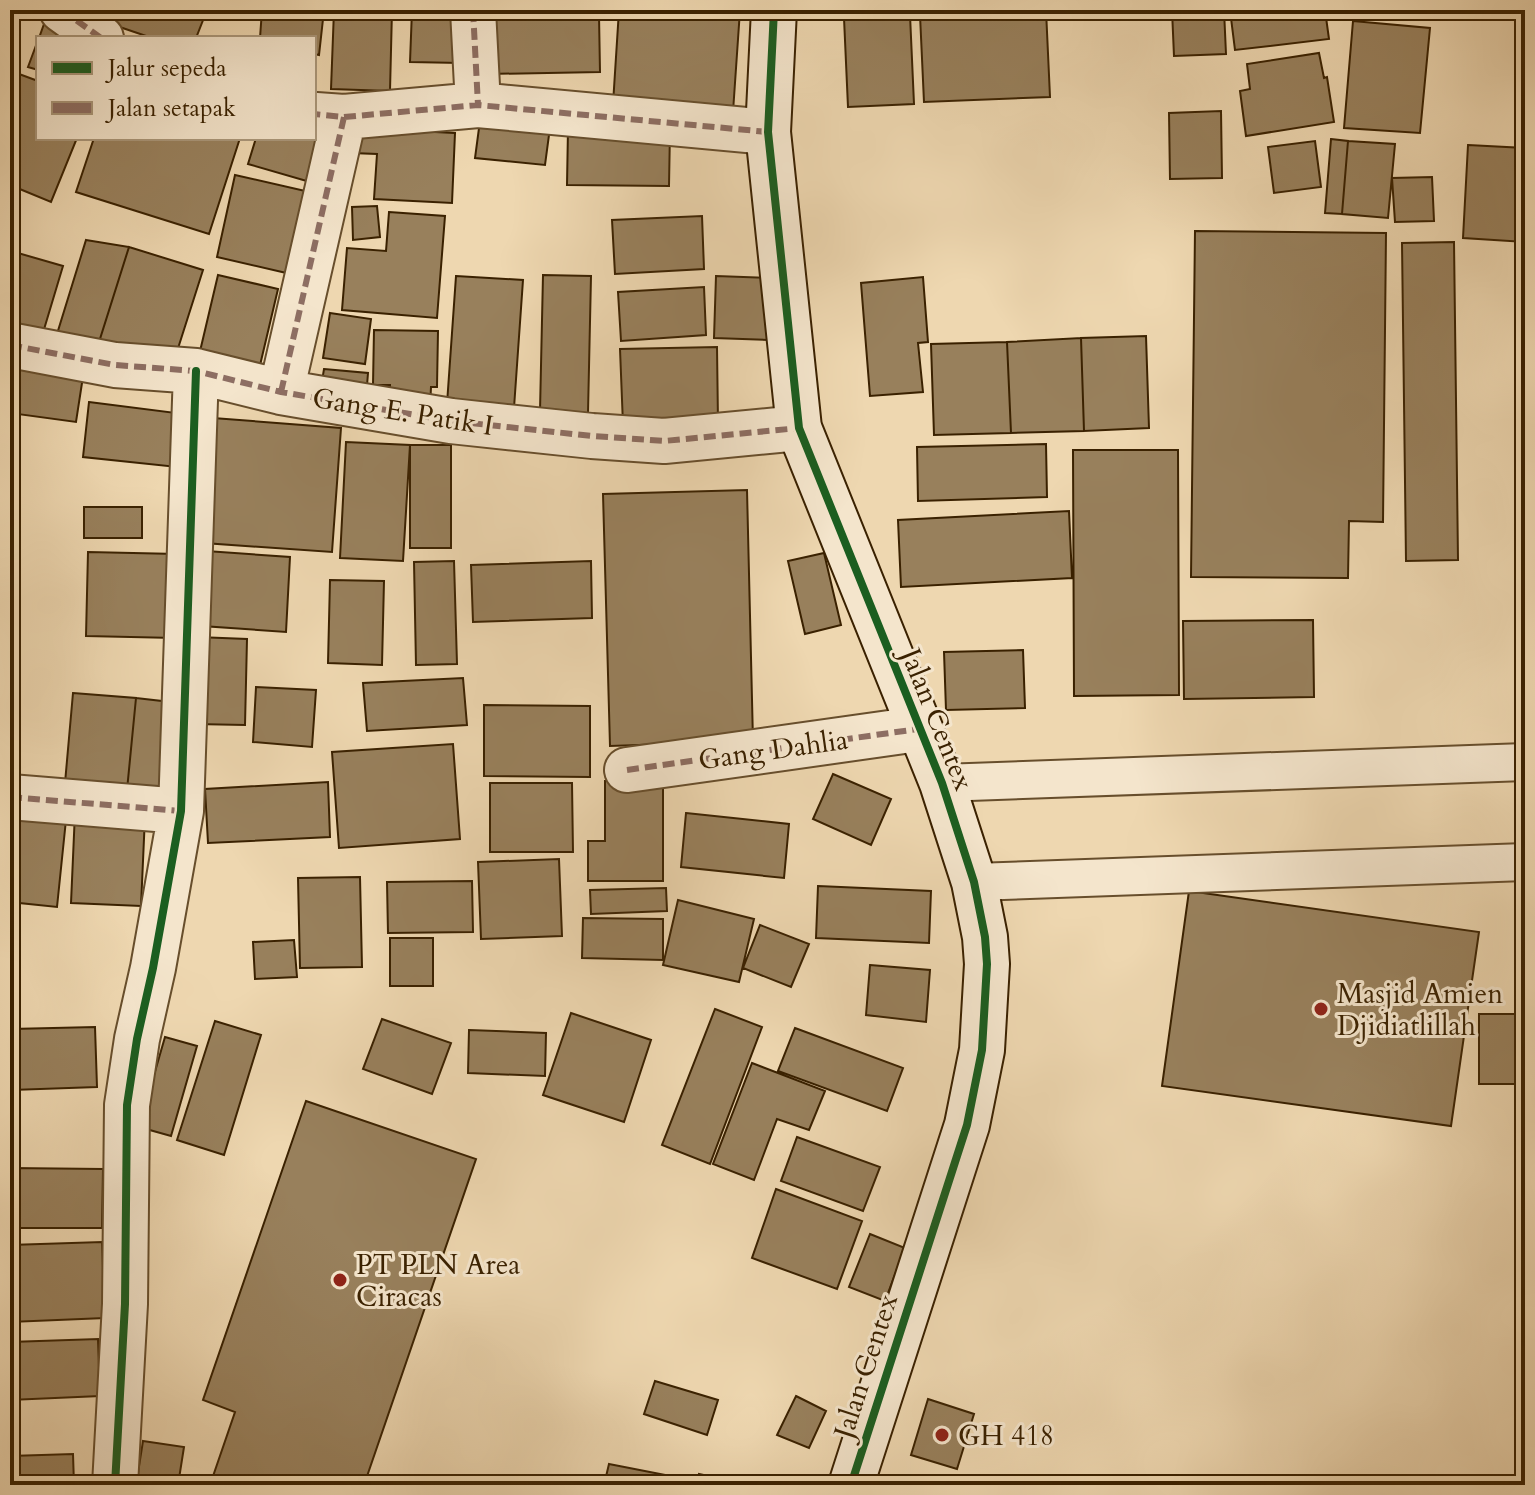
<svg xmlns="http://www.w3.org/2000/svg" width="1535" height="1495" viewBox="0 0 1535 1495" font-family="Cardo,serif">
  <style>
    .green { fill: #cfb892; stroke: #846c49; stroke-width: 2 }
    .building { fill: #98805c; stroke: #3a2100; stroke-width: 2 }
    .lines { fill: none; stroke-linecap: round; stroke-linejoin: round }
    .lane-casing { stroke: #674e2c; stroke-width: 40 }
    .street-casing { stroke: #674e2c; stroke-width: 48 }
    .secondary-casing { stroke: #3a2100; stroke-width: 48 }
    .lane { stroke: #f4e5cc; stroke-width: 36 }
    .street { stroke: #f4e5cc; stroke-width: 44 }
    .secondary { stroke: #f4e5cc; stroke-width: 44 }
    .quiet { stroke: #8d6e63; stroke-width: 6; stroke-dasharray: 12 6; stroke-linecap: butt }
    .cycleway-casing { stroke: #f4e5cc; stroke-width: 13 }
    .cycleway { stroke: #1b5e20; stroke-width: 8 }
    .poi-dot { fill: #8f2418; stroke: #f4e5cc; stroke-width: 3 }
    .labels { text-anchor: middle; stroke-width: 6; stroke-linejoin: round; paint-order: stroke }
    .street-label { font-size: 28px; fill: #3a2100; stroke: #f4e5cc }
    .poi-label { font-size: 28px; fill: #3a2100; stroke: #f4e5cc; text-anchor: start }
  </style>
  <rect width="100%" height="100%" fill="#eed7b0"/>
  <filter id="stains"><feTurbulence type="fractalNoise" baseFrequency=".0025" numOctaves="4"/><feColorMatrix values="0 0 0 0 .2 0 0 0 0 .09 0 0 0 0 .02 0 0 0 .5 -.17"/></filter>
  <radialGradient id="worn" r=".72"><stop offset=".6" stop-color="#630" stop-opacity="0"/><stop offset="1" stop-color="#630" stop-opacity=".3"/></radialGradient>
  <path class="green" d="M1525,384V683H1521L1515,385Z"/>
  <path class="building" d="M10,10H20L13,31L10,30Z
    M112,10H207L196,38H152L108,23Z
    M262,10H324L319,55L314,54V38H260Z
    M334,10H392L390,91L331,89Z
    M412,10H463L461,63L410,62Z
    M486,10H582V12L486,13Z
    M619,10H740L733,112L613,104Z
    M1046,10L1050,97L924,102L920,15Z
    M1172,10H1224L1226,54L1174,56Z
    M1230,10H1325L1329,39L1235,50Z
    M1343,10H1387L1344,16Z
    M599,15L600,72L488,74L487,17Z
    M910,15L914,104L848,107L844,18Z
    M1353,21L1430,28L1420,133L1344,128Z
    M44,24L83,38H39Z
    M38,40V70L28,67Z
    M1319,53L1324,78L1327,77L1334,122L1246,136L1240,91L1250,89L1247,64Z
    M19,74L38,81V138H77L51,202L10,185V97Z
    M1221,111L1222,178L1170,179L1169,113Z
    M481,113L551,120L545,165L475,158Z
    M353,128L455,133L452,203L374,199L377,154L352,153Z
    M568,129L670,130L669,186L567,185Z
    M314,137L330,142L317,184L248,164L256,138Z
    M94,138H240L209,234L76,192Z
    M1331,139L1348,141L1342,214L1325,213Z
    M1315,141L1321,187L1274,193L1268,147Z
    M1348,141L1395,144L1388,218L1342,214Z
    M1468,145L1525,148V242L1463,238Z
    M235,175L314,193L295,275L217,257Z
    M1432,177L1434,221L1395,222L1392,178Z
    M377,206L380,237L353,240L352,207Z
    M389,212L445,216L437,318L342,310L347,248L386,251Z
    M702,216L704,269L615,274L612,220Z
    M1195,231L1386,233L1383,522L1349,521L1348,578L1191,577Z
    M86,240L129,247L99,342L57,334Z
    M1454,242L1458,560L1406,561L1402,243Z
    M129,247L203,270L173,364L99,342Z
    M11,251L63,266L42,336L10,327Z
    M218,275L278,289L257,378L197,364Z
    M543,275L591,276L588,413L540,411Z
    M456,276L523,280L513,422L446,418Z
    M716,276L771,278L769,340L714,338Z
    M923,277L928,342L918,343L923,392L870,396L861,283Z
    M704,287L706,335L621,341L618,292Z
    M330,313L371,319L365,364L323,358Z
    M374,330L438,331L437,387H431L430,408H390V385H373Z
    M1146,336L1149,428L1084,431L1081,338Z
    M1081,338L1084,431L1011,433L1007,342Z
    M1007,342L1011,433L934,435L931,344Z
    M717,347L718,423L623,425L620,349Z
    M10,359L84,370L76,422L10,413Z
    M324,369L368,373L366,398L320,393Z
    M89,402L184,414L177,467L83,457Z
    M213,418L341,428L332,552L204,543Z
    M346,442L410,445L403,561L340,558Z
    M1046,444L1047,497L918,501L917,447Z
    M410,445H451V548H410Z
    M1073,450H1178L1179,695L1074,696Z
    M747,490L753,741L610,746L603,494Z
    M84,507H142V538H84Z
    M1069,511L1072,578L901,587L898,520Z
    M206,551L290,557L286,632L202,626Z
    M88,552L177,554L175,638L86,636Z
    M824,553L841,625L805,634L788,561Z
    M454,561L457,664L416,665L414,562Z
    M591,561L592,618L473,622L471,565Z
    M330,580L384,581L382,665L328,663Z
    M1313,620L1314,697L1184,699L1183,621Z
    M197,637L247,639L245,725L195,724Z
    M1023,650L1025,708L946,710L944,652Z
    M463,678L467,725L367,731L363,683Z
    M256,687L316,690L312,747L253,742Z
    M73,693L136,698L127,790L65,783Z
    M136,698L179,703L170,794L127,790Z
    M484,705L590,706V777L484,776Z
    M453,744L460,839L339,848L332,752Z
    M833,774L891,799L871,845L813,819Z
    M605,781H663V881H588V841H605Z
    M328,782L330,837L208,843L205,789Z
    M490,783H572L573,852H490Z
    M10,805L67,810L57,907L10,902Z
    M75,812L145,816L141,906L71,903Z
    M686,813L789,824L784,878L681,867Z
    M559,859L562,936L481,939L478,862Z
    M360,877L362,967L300,968L298,878Z
    M472,881L473,932L388,933L387,882Z
    M818,886L931,891L929,943L816,938Z
    M666,888L667,911L591,914L590,890Z
    M1189,891L1479,932L1451,1126L1162,1086Z
    M678,900L754,919L739,982L663,965Z
    M583,918L663,919V960L582,958Z
    M760,925L809,944L791,987L743,968Z
    M390,938H433V986H390Z
    M294,940L297,977L255,979L253,942Z
    M870,965L930,970L926,1022L866,1015Z
    M715,1009L762,1027L710,1164L662,1145Z
    M571,1013L651,1040L624,1122L543,1095Z
    M1479,1014H1525V1084H1479Z
    M382,1019L451,1043L432,1094L363,1069Z
    M215,1021L261,1035L224,1155L177,1140Z
    M95,1027L97,1087L12,1090L11,1029Z
    M795,1028L903,1068L887,1111L778,1071Z
    M469,1030L546,1033L545,1076L468,1073Z
    M165,1037L197,1046L171,1136L139,1127Z
    M752,1063L825,1091L809,1130L777,1119L754,1180L713,1164Z
    M306,1101L476,1159L364,1485H210L235,1412L203,1400Z
    M797,1137L880,1167L863,1211L781,1181Z
    M10,1168L103,1169L102,1228H10Z
    M776,1189L862,1221L837,1289L752,1258Z
    M870,1234L905,1248L885,1301L849,1287Z
    M102,1242L105,1318L10,1322V1245Z
    M98,1339L100,1396L10,1400V1342Z
    M655,1381L718,1400L707,1435L644,1414Z
    M796,1396L826,1411L809,1448L777,1435Z
    M928,1399L974,1414L957,1469L911,1455Z
    M143,1441L184,1447L178,1485H136Z
    M73,1454L74,1485H10V1456Z
    M609,1464L691,1480L690,1485H604Z
    M699,1474L751,1485H697Z"/>
  <g class="lines">
    <defs>
      <path id="lane" d="M942,783L1525,762
        M974,882L1525,862"/>
      <path id="street" d="M62,10L101,38
        M473,10L478,105
        M344,117L478,105L768,132
        M10,345L115,365L196,371L281,392L451,421L592,436L664,441L799,428
        M281,392L344,117L316,115
        M627,770L918,729
        M10,797L181,811
        M115,1485L125,1304L127,1105L137,1039L153,968L181,811L196,371"/>
      <path id="secondary" d="M774,10L768,132L799,428L942,783L974,882L985,937L987,964L982,1050L967,1125L851,1485"/>
    </defs>
    <use href="#lane" class="lane-casing"/>
    <use href="#street" class="street-casing"/>
    <use href="#secondary" class="secondary-casing"/>
    <use href="#lane" class="lane"/>
    <use href="#street" class="street"/>
    <use href="#secondary" class="secondary"/>
    <path class="quiet" d="M62,10L101,38
      M473,10L478,105
      M344,117L478,105L768,132
      M10,345L115,365L196,371L281,392L451,421L592,436L664,441L799,428
      M281,392L344,117L314,114
      M627,770L918,729
      M10,797L181,811"/>
    <defs>
      <path id="cycleway" d="M774,10L768,132L799,428L942,783L974,882L985,937L987,964L982,1050L967,1125L851,1485
        M115,1485L125,1304L127,1105L137,1039L153,968L181,811L196,371"/>
    </defs>
    <use href="#cycleway" class="cycleway-casing"/>
    <use href="#cycleway" class="cycleway"/>
  </g>
  <g class="poi-dot">
    <circle cx="1321" cy="1009" r="8"/>
    <circle cx="340" cy="1280" r="8"/>
    <circle cx="942" cy="1435" r="8"/>
  </g>
  <g class="labels">
    <g class="street-label">
      <text transform="translate(403 411) rotate(9)" y="10">Gang E. Patik I</text>
      <text transform="translate(938 719) rotate(68)" y="10">Jalan Centex</text>
      <text transform="translate(773 749) rotate(-8)" y="10">Gang Dahlia</text>
      <text transform="translate(865 1366) rotate(-72)" y="10">Jalan Centex</text>
    </g>
    <g class="poi-label">
      <text x="1337" y="1003">Masjid Amien<tspan x="1337" dy="32">Djidiatlillah</tspan></text>
      <text x="356" y="1274">PT PLN Area<tspan x="356" dy="32">Ciracas</tspan></text>
      <text x="958" y="1445">GH 418</text>
    </g>
  </g>
  <rect width="1535" height="1495" fill="none" stroke="#eed7b0" stroke-width="40"/>
  <rect x="12" y="12" width="1511" height="1471" fill="none" stroke="#3a2100" stroke-width="4"/>
  <rect x="20" y="20" width="1495" height="1455" fill="none" stroke="#3a2100" stroke-width="2"/>
  <rect x="36" y="36" width="280" height="104" fill="#f4e5cc" stroke="#aa977a" stroke-width="2"/>
  <rect x="52" y="62" width="40" height="12" fill="#1b5e20" stroke="#aa977a" stroke-width="2"/>
  <text x="108" y="76" font-size="24" fill="#3a2100">Jalur sepeda</text>
  <rect x="52" y="102" width="40" height="12" fill="#8d6e63" stroke="#aa977a" stroke-width="2"/>
  <text x="108" y="116" font-size="24" fill="#3a2100">Jalan setapak</text>
  <rect width="100%" height="100%" filter="url(#stains)"/>
  <rect width="100%" height="100%" fill="url(#worn)"/>
</svg>
